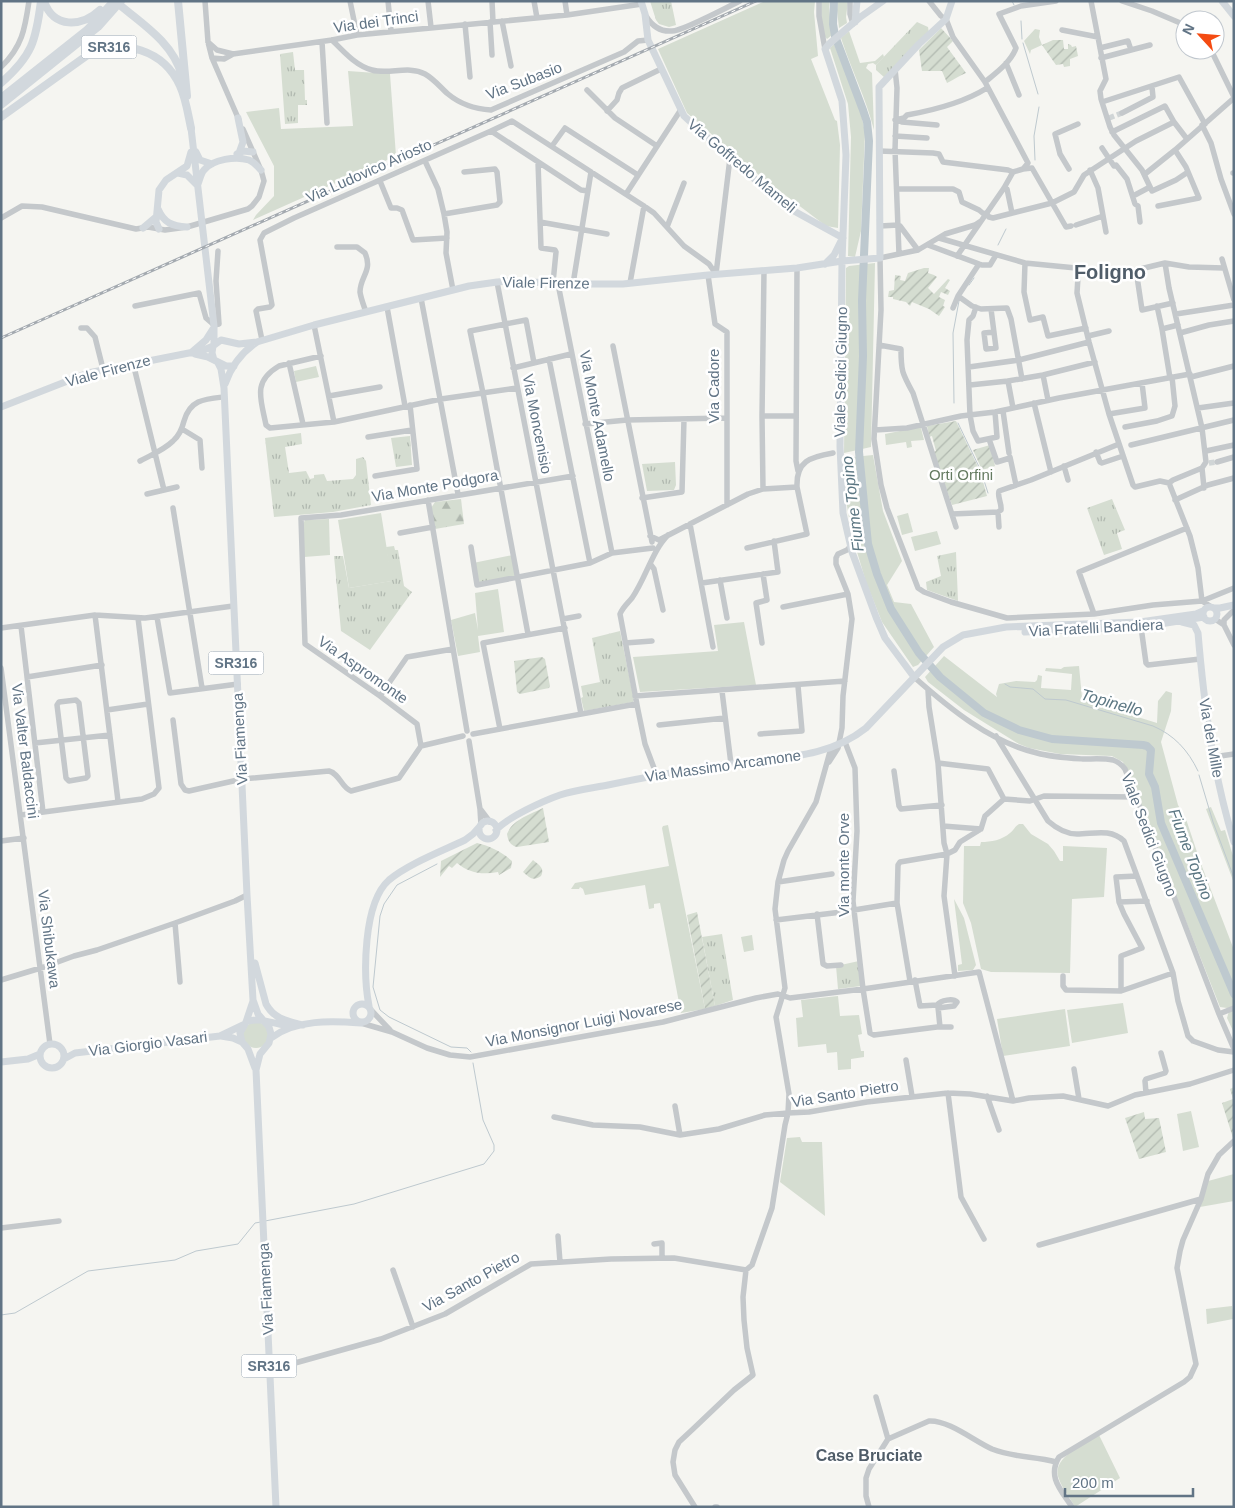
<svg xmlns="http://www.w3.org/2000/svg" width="1235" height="1508" viewBox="0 0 1235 1508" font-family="Arial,sans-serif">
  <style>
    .grass { fill: #d5ddd1 }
    .forest { fill: url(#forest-firs) }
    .park { fill: url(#park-tufts) }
    .garden { fill: url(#garden-furrows) }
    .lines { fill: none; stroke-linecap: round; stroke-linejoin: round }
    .stream { stroke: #bec9cf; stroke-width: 1 }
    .river { stroke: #bec9cf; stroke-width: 8 }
    .minor-tunnel { stroke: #d0d5d6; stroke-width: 5.5; stroke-dasharray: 5.5 3; stroke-linecap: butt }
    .minor { stroke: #c4c8cb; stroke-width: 5.5 }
    .major { stroke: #d2d8dd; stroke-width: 7 }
    .highway { stroke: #d2d8dd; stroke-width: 8 }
    .rail-casing { stroke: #a4aab0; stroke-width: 3 }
    .rail { stroke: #fff; stroke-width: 1; stroke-dasharray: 4; stroke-linecap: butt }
    .labels { text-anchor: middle; stroke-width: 5; stroke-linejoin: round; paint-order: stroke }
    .shield { fill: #fff; stroke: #909eaa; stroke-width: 1 }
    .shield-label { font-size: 14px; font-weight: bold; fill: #617485 }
    .street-label { font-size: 15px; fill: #617485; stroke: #fff }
    .park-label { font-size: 15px; fill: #657b61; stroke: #fff }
    .water-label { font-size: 16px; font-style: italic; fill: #5c7783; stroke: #fff }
    .neighbourhood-label { font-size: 16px; font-weight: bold; fill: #505d69; stroke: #fff }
    .district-label { font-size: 20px; font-weight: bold; fill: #505d69; stroke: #fff }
  </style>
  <defs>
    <pattern id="forest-firs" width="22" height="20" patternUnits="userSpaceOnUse" patternTransform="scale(1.25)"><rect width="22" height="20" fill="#d5ddd1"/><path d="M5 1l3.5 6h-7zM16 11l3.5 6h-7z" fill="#b0b8af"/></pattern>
    <pattern id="park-tufts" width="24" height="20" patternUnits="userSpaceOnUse" patternTransform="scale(1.25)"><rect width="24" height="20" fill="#d5ddd1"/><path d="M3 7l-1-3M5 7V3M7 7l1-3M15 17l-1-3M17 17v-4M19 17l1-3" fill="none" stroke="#b0b8af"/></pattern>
    <pattern id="garden-furrows" width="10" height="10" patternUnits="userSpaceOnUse" patternTransform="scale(1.25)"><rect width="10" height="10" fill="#d5ddd1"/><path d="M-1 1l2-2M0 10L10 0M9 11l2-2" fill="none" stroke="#b0b8af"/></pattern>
  </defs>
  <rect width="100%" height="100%" fill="#f5f5f1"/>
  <path class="grass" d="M765,1H815L814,12L818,56L811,59L835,120L837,121L840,145L838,228L826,226L760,176L687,113L658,49Z
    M821,1H830L829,7L832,35L827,39L825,37L820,11Z
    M838,1H848L846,17L847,23L839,28L837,10Z
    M1035,29L1040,30L1039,37L1042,45L1031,50L1030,54L1024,41Z
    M849,31L860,63L875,61L883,54L884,57L876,65L873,63L868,64L866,68L872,73L874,130C866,98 851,69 841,38Z
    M834,44L860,109L865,132L861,231L855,257L848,256L851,137L848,104L830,48Z
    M348,71L390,74L396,156L253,220L256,215L274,196V166L246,112L279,108L281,129L353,126Z
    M875,263L871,447L844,453L846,268L849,266Z
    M316,366L319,377L296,382L294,371Z
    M915,428H921L924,440L911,441L912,447L907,448L906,442L886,445L885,434Z
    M873,455L883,511L902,561L887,585L894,602L911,604L934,647L918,665L913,667L882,622L866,582L852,535L845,494L844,458Z
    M381,513L392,581L349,588L338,520Z
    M908,513L913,532L902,535L897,516Z
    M329,519L330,555L304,557L303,524L305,520Z
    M937,531L941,544L915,551L911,537Z
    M498,589L504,632L478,636L480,652L458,656L451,620L475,613L478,630L475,593Z
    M744,622L756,685L640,692L633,657L718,651L714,625Z
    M944,656L997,697L996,694L999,684L1016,681L1035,682L1037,680L1038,675L1042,676L1041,688L1071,690L1072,674L1045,671L1046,668L1061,669L1064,667L1079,666L1082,698L1099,705L1157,723L1158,701L1166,691L1172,693L1171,711L1161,742L1178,805L1186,819L1201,864L1234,950V1033L1227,1018L1229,1011L1227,1008L1220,1007L1123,762L1112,756L1060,754L1029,748L1019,744L964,710L928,682L925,677Z
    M1211,807L1221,831L1225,830L1234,859V883L1206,809Z
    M1019,824H1023L1031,834L1048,844L1054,851L1060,861H1063V846L1107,848L1104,897L1072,899L1070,973L991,972L981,969L971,923L963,903L964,846H980L981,842C991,842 1002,840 1010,833C1014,830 1014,827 1019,824Z
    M668,825L705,1009L681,1013L660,903L654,904V908L649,909L645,885L585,895L583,889L580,887L579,889H571L575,883L669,866L662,828L663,826Z
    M954,899L964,918L976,965L973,970L958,971V965L962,964Z
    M752,935L754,950L744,952L741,937Z
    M838,996L840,1016L859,1015L862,1034L858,1035L861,1051H864V1057L851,1059V1069L838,1070L837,1052L827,1053L826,1044L798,1047L796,1018L803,1017L801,1000Z
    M1123,1003L1128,1033L1072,1043L1067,1010Z
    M1065,1009L1070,1046L1003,1056L997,1019Z
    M243 1035a13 13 0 1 1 26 0a13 13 0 1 1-26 0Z
    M1191,1111L1199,1147L1183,1151L1177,1114Z
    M800,1137L802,1142H822L825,1216L780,1182L787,1138Z
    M1234,1174V1201L1200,1207L1208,1181Z
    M1232,1306L1233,1319L1207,1324L1206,1309Z
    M1099,1435L1120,1478L1075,1507C1070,1498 1062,1488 1059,1479C1050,1458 1084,1444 1099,1435Z"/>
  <path class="forest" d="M461,499L464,524L435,529L431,508L435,502Z"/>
  <path class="park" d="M650,1H671L676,25L669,27L659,24L656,20Z
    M917,22L928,27L929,33L885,78L876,70V65Z
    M293,52L295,70H304L305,100H307V105H298V123L285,124L280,54Z
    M301,433L302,444L285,447L289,473L306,471L310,479L314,478V475L324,474L327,481L353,479L356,475V459L363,457L366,461L371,505L333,512L274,517L265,438Z
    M410,436L412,465L396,467L391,438Z
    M675,462L676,485L674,490L647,491L642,464Z
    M1112,499L1125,530L1117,533L1122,549L1104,555L1087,508Z
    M394,546L395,550H398L404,586L412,592L370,650L341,631L334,556H343L349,588L391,581L386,547Z
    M956,552L958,601L927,590L926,582L941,576L937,556Z
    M513,555L517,578L477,585L473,563Z
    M620,631L634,700L633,702L584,711L581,698L583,697L581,686L600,682L592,638Z
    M722,934L733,1000L715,1006L702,937Z
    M859,961L861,986L838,989L836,966Z"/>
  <path class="garden" d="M941,28L953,41L947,47L966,73C958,76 954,80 947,83L942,71H922L919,50Z
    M1053,40H1063L1064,49H1068V44L1071,45L1072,47L1076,46L1078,56L1070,59V66L1064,67L1063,64L1056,65L1042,45Z
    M924,268H929L928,273L934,275L937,277L928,288L934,294L948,279L950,280L945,288L950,291L948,295L941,292L939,297L945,300L943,306L945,307L939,316L929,309L912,302L910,306L906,302L893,299V297H888L889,291L894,290L895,275L901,276L900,280L905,281L908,273Z
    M956,421L980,471L987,496L952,505L933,452L936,451L932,436L929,437L927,426Z
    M990,445L995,466L982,470L973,450Z
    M542,657L545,659L550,686L549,688L520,694L517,692L514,661Z
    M543,808L549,842L517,847C510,845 508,841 507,834C512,820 531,814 543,808Z
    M477,843C490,846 502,852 512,861L511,868L499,875L498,872C482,875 469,873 457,863L452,868L449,866L440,877L441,861Z
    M533,860C539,865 545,868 541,876C533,882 529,877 523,872Z
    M697,912L715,1006L705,1009L687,915Z
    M1234,1087V1137L1233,1138L1222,1103L1233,1099L1230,1089Z
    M1144,1112L1145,1119L1159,1118L1166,1152L1139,1159L1125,1118Z"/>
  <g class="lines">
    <path class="stream" d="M1012,1L1014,5
      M1021,21L1022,39
      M1023,43L1038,94
      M1035,160L1034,136L1039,107
      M998,245L1006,229
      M969,285L974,278
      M954,403L953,333L959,301
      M958,423L981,471L988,493
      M1005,684L1010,687L1033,689L1045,699L1066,700L1153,726C1174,735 1188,750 1198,771
      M1199,775L1213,822L1234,878
      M437,864L397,885L384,904L380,916L373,987L380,1010L389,1017L451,1047L467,1048L471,1052
      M265,1221L354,1204L484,1164L494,1151V1145L483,1120L473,1063
      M1,1315L15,1313L88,1271L175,1260L196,1251L238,1244L255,1223L261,1222"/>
    <path class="river" d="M834,1L833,24L835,36L863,110L867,122L869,141L862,301L863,356L859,452L868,544L877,574L891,609L919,653L940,677L984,713L1019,730L1052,739L1143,745L1147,746L1151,750L1149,774L1155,787L1161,823L1234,994"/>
    <path class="minor-tunnel" d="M1109,118L1122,113
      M1209,463L1217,462"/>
    <path class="minor" d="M205,1L208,42L212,58L239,120
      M350,1L357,35
      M388,1L391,31
      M428,1L431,27
      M492,1L493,22
      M534,1L537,18
      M565,1L567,15
      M819,1V16L825,49
      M850,1V14L853,24
      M929,1L941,16L946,19L953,37L985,82L1028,163L1023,169L1013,172L1004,188L957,256
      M1091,1L1106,79L1100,91L1101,99L1110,127L1114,135L1142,170L1152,191L1176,180L1188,172
      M1122,1L1152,11L1185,25
      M646,16C652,26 660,32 672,31C683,31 727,7 740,1
      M502,21L511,66
      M490,22L492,55
      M465,24L470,77
      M1062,30L1098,37
      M332,40C343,51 356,66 372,70C389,75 408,65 425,74C434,79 441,88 448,94C460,104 476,109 491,110L624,52L638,41L648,40
      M208,42L217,50L233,54L332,40L357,35L567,15L642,4
      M322,42L327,123
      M1100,48L1128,41L1131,50L1101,58
      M1131,50L1150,45
      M1211,50L1234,97
      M212,58L224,59L233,54
      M1006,63L1019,95
      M1,67C22,47 25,29 29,1
      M895,69L897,88L895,150L899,254
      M985,82C996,73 1011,62 1016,48L999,14L1021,6L1056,1
      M587,90L615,118L657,146
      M1102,102L1179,77L1205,124
      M607,111L617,100L619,93L622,88L661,69
      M1122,113L1153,97L1152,87
      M895,120L904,118L907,115C935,110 963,103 987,88
      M898,120L902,122L937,125
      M1202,125L1211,143L1221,179L1234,214
      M491,131L512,121L644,206L654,213L684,246L709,264L716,274
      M1112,132L1165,106L1174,122
      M895,136L927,138
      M552,146L565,128L638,175
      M1102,148L1114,166L1116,165L1127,179L1135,204L1138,206L1140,222
      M879,151L933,153L939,154L943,162L1008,170L1013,172
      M425,161L438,189L444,214L447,232L446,253L453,290
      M538,162L541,248L555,250L556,252L553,283
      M1023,169L1032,168L1066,227L1071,226
      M1069,169L1060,154L1055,134L1078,124
      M1090,170L1098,188L1106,232
      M1233,173H1234
      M1145,174L1175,150L1234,98
      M380,181L391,208H397L402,210L413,240L447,238
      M1004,188L1007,189L1012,213
      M897,189H953L959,192L962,202L979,210L985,215
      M626,194L680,111
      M1133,196L1150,187
      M1158,206L1199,198L1186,167L1175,150
      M986,213L989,217L993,218L1052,203L1074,192L1084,175L1136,141L1174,122L1187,139
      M444,214L497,205L500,202L497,172L495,169L464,172
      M1,218L22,206L42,207L136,229L148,227L165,230L187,227L248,209L252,206L259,197L264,181L261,170L243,129
      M981,221L975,225L945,234L918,250L880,258L881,310L874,439L881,485L887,508L918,588L924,592L951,602L1007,618L1094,614L1153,605L1202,601L1234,588
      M540,222L607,234
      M898,225L900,226L918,250
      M1076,225L1103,216
      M880,226L898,225
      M667,227L684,183
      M939,238L1025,263L1076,268
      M928,245L982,265H990L996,255
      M337,247H357L365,253C373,271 360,276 360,292C361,299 364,306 366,312
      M1222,259L1234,300
      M1025,263L1024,292L1030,320L1043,317L1048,336L1086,328
      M1165,263L1169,288L1202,428L1206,462L1202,468
      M797,268L796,461L798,471
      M1077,268L1078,277L1077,293L1089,342L1109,414L1133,485L1135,487L1160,481L1169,483
      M716,274L730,158
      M708,275L715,324L727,332V505
      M497,282L581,714
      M630,283L644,206
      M558,284L612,553
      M573,284L591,172
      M958,296L972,306L981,309L1007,308L1011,319L1022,379
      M421,298L458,494
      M1173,303L1142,310L1136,270L1165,263L1189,267L1224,268
      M135,306L199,293L206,318L214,325L219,324L216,281L218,251
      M1157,306L1162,329L1170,378
      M387,307L405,406
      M976,307L973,316L969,320L967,340L970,415L973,431L978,441L997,437L995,412
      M953,308L958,296L979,264
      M991,309L996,348L986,349L984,333L994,332
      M1176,314L1234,305
      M314,325L334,422
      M81,328H87L95,337L103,369
      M1162,329L1178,325
      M1180,333L1209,325L1234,321
      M1088,336L1109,331
      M262,340L256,311L258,309L270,307L272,305L260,240L264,233L294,218L491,131L581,190L588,191
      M879,345L901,349C901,371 902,373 913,393L956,527
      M613,346L652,542
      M321,356L279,366C252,382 261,399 266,425L270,428L334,422L441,399L517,388
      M549,359L590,563
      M133,363L164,490
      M289,363L303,424
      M969,367L1019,360L1089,342
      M513,368L571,354
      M1043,375L1048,400
      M1191,377L1234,366
      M1008,381L1013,408
      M970,385L1008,381L1043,375L1095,362
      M329,396L380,387
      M1034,403L1051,472
      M1198,408L1234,403
      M1003,411L1009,453
      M1109,414L1145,408L1142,383
      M762,416H796
      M585,424L627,420L726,418
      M1125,427L1157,421L1172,416L1175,406L1172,377
      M182,429L200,440L202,468
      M875,430L907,428L961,416L995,412L1059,398L1190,374
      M368,437L412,430
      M989,439L997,462L1010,458
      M1131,445L1234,420
      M1206,451L1234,445
      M1096,452L1100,462L1102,463L1123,456
      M1010,457L1016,485
      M140,461C151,455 164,450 173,441C179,436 182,429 184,421C190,400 204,399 223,397
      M1217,462L1234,457
      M1064,466L1068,480
      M375,476L417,469L410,405
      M1204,488L1202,468L1173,480L1169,483L1190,536L1198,568L1202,601L1210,606
      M763,489L762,416L764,271
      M147,494L177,487
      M642,498L682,492L684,419
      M428,500L467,731
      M1175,500L1208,485L1234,478
      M173,508L202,688
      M952,514L998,512
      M690,524L713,647
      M999,527L998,512L1001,510C1002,503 997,497 999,491L1031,480L1119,444
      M400,533L433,527
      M650,536L659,540L748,494L763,489L797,487C796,461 810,457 833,453
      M471,547L477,585L590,563L612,553L653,548
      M747,548L807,534L797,487
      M651,565L654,569L663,610
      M720,580L727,618
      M702,583L778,572L774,541
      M783,607L848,594
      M1094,614L1079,572L1187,528
      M95,615L118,801
      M157,617L170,693L238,684
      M563,619L579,616
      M1215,619L1224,625L1234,645
      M1224,625V620L1234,610
      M21,626L43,812
      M1141,627L1146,663L1148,665L1200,659
      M1,628L95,615L145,618L233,606
      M528,634L483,393L470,331L526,320L534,363
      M625,643L652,641
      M762,643L756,603L767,600L763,574
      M1,668L50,1044
      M27,677L102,665
      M914,677C949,708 990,742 1037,753C1051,757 1068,758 1083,759C1093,759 1104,758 1113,760C1119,762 1122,765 1125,769L1219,1014L1234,1049
      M928,690L929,707L938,763L944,843L947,854L944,896L955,976
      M722,691L731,764
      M380,696L407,657L453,649
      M635,696L845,681
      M76,700L79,703L88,776L86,778L69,781L66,778L57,705L59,702Z
      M107,710L148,704
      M173,720L181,784L185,790L189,791L242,779L329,771C340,774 341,787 351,791L399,778L421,746L463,736
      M659,725L725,718
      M500,729L483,643L565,628
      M473,734L636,704
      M760,734L802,731L798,686
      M996,736L1048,821C1056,828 1066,834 1077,834C1094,834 1110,828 1124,841L1173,973L1178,1001L1188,1036L1193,1041L1218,1050L1234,1052
      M469,741L480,809L481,825
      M845,742L855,768L857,831L853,901L863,989L870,1033L874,1035L937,1027H951
      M35,743L110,735
      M421,746L417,724L380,696L305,644L301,518L341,515L573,476
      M1213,757L1234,754
      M829,762L838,748L842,728L843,696L852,619L848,594L836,564V558L838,554L847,550L851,546
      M938,763L988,769L1004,799
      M894,771L899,806L901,809L942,805
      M657,776L645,744L638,710L620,614C623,607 628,603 632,598C646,578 652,551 668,535
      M481,810L490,822
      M21,815L142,799L154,794L159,788L138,618
      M943,826L981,829
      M1,841L24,838
      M1137,876L1116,877L1119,902L1124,914L1142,948L1121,956V991L1173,973
      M778,882L832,874
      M1119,902L1147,901
      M897,903L898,865L900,862L947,854L955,850L960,842L981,829L985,816L1004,799L1030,801L1044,796L1136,797
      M854,910L897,903L910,981
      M817,914L823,964L827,966L841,965
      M776,920L850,911
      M175,923L180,982
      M1063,976V986L1066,990L1121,991
      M1,980L44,967L74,956L97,950L175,923L235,901L247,895
      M915,980L920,1006L937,1005C941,1000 953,998 957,1002L954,1006L938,1008
      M938,1007L940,1027
      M372,1011L390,1030
      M1219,1014L1234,1008
      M361,1023L392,1032L427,1048L450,1055L470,1057L663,1022L756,998L778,994L790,998L863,989L979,972L1013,1101
      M906,1060L912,1096
      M1074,1069L1079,1099
      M948,1093L961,1197L984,1239
      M1146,1093L1145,1081L1146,1079L1165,1073L1166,1071L1161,1053
      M987,1096L999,1130
      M675,1106L680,1135
      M554,1117L593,1125L640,1127L680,1135L719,1129L765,1115L788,1113L789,1094L776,1017L785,988L775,909L778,882L784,860L788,851L816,802L831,748
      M1,1228L59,1221
      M558,1236L560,1262
      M654,1244L662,1243V1258
      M1039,1245L1201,1199
      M393,1270L413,1327
      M270,1370L381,1339L445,1314L531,1264L611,1259L674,1258L746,1270L752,1265L772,1208L785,1125L788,1113L809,1112L867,1102L948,1093L970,1094L1013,1101L1029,1098L1063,1096L1108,1106L1135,1095L1190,1084L1234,1070
      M876,1397L888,1439
      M695,1507L675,1475L673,1462L675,1450L679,1442L693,1429L734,1390L753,1375L747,1348L744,1320L743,1297L746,1270
      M715,1507H717
      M869,1507L866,1496V1478L869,1469L888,1439L929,1421C949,1420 974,1441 992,1449C1015,1458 1034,1456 1056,1462
      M1072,1507C1061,1490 1047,1477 1059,1457L1184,1382L1190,1377L1196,1364L1177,1268L1180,1251L1183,1240L1201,1199L1208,1174L1219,1155L1234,1141"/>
    <path class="major" d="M641,1L645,14L648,40L684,116L742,169L794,211L843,238
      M883,1L859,18L829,44L825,49L842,101L846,155L842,261L840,446L843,513L852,552L876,617L885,638L914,677
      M1222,1L1234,16
      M855,22L857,1
      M238,118L243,142L239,153
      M191,128L214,326V344
      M196,152L200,160L212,164
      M237,154L243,151L253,152
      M178,173L187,175L196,184
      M198,184C200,179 201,173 204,170C213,159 236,156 249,160C254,162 257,166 261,170
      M158,209C164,223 172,226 187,227
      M143,228L156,217
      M159,229L156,222L159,190L166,180L187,166L191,152
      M825,264L834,255L841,241
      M192,352L206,340L213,329
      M195,354L208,357L226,366H234
      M214,360L212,353L213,346L221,340L239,344L257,342L314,325L469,286L497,282L511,281L573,284H623L708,275L797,268L842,261L880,258L879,87L919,44L946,19L952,1
      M218,363L221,369L224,388L247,895L253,1000L258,1014L269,1027L271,1034L269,1043L260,1054L256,1070L276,1507
      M225,384C231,367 242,352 257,342
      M1,407L88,373L204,350L213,346
      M1203 614a7 7 0 1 1 14 0a7 7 0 1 1-14 0Z
      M1214,608H1220L1234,605
      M1182,622L1194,625L1198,633C1204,704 1213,774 1234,842
      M1025,632L1141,627L1204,617
      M479 830a9 9 0 1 1 18 0a9 9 0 1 1-18 0Z
      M496,830C508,817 543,801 560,795C575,790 592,788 608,785C651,776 696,768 740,763C784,757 830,757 866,728L943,647L963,635L1006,627L1140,622L1196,614L1203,611
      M255,963L266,1004C274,1019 287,1021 303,1025
      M253,1001L246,1022L240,1033L242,1042L248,1049L255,1068
      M353 1013a9 9 0 1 1 18 0a9 9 0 1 1-18 0Z
      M369,1006C363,975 363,903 389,880C408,864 442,851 465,840L473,834L481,825
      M246,1022C257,1016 277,1025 291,1026
      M221,1036L233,1038L242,1042
      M271,1038C296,1019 332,1021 361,1023
      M40 1056a12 12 0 1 1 24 0a12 12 0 1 1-24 0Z
      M64,1059L75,1053L220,1036L243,1025
      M1,1062L28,1059L40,1054"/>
    <path class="highway" d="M44,1C53,29 82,27 100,10
      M178,1L187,96
      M116,2C141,23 173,42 182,76
      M1,83C32,56 36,41 41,1
      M1,98L87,30L114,1
      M1,105L98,27L121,1
      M1,117L89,54C123,38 164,50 180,86C186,99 188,114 191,128"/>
    <defs>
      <path id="rail" d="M1,338L756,1"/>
    </defs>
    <use href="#rail" class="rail-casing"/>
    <use href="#rail" class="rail"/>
  </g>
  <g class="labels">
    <g class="shield">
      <rect x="81.5" y="35.5" width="55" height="23" rx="4"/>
      <rect x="208.5" y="651.5" width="55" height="23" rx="4"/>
      <rect x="241.5" y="1354.5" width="55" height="23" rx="4"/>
    </g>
    <g class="shield-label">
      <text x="109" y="52">SR316</text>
      <text x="236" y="668">SR316</text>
      <text x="269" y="1371">SR316</text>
    </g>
    <g class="street-label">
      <text transform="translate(376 22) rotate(-8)" y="5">Via dei Trinci</text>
      <text transform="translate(524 81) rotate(-21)" y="5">Via Subasio</text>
      <text transform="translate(742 166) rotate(40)" y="5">Via Goffredo Mameli</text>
      <text transform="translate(369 171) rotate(-24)" y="5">Via Ludovico Ariosto</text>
      <text transform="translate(546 283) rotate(1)" y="5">Viale Firenze</text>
      <text transform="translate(108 371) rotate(-15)" y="5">Viale Firenze</text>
      <text transform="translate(841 372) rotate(-89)" y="5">Viale Sedici Giugno</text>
      <text transform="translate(714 386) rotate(-90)" y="5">Via Cadore</text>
      <text transform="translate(597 416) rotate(79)" y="5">Via Monte Adamello</text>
      <text transform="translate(537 424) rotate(79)" y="5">Via Moncenisio</text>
      <text transform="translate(435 486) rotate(-10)" y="5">Via Monte Podgora</text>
      <text transform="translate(1096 628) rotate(-3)" y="5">Via Fratelli Bandiera</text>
      <text transform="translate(363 670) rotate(35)" y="5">Via Aspromonte</text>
      <text transform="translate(1211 738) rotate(80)" y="5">Via dei Mille</text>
      <text transform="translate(240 739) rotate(-93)" y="5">Via Fiamenga</text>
      <text transform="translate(25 751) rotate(83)" y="5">Via Valter Baldaccini</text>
      <text transform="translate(723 766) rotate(-8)" y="5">Via Massimo Arcamone</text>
      <text transform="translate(1149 835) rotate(69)" y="5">Viale Sedici Giugno</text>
      <text transform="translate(844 865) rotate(-90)" y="5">Via monte Orve</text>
      <text transform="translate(49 939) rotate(83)" y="5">Via Shibukawa</text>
      <text transform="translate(584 1023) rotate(-11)" y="5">Via Monsignor Luigi Novarese</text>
      <text transform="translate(148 1044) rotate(-7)" y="5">Via Giorgio Vasari</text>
      <text transform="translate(845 1094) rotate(-9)" y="5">Via Santo Pietro</text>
      <text transform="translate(471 1282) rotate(-29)" y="5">Via Santo Pietro</text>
      <text transform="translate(266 1289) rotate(-93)" y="5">Via Fiamenga</text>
    </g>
    <g class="park-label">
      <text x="961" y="480">Orti Orfini</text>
    </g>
    <g class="water-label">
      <text transform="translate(852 504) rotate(-97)" y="6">Fiume Topino</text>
      <text transform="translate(1112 702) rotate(16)" y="6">Topinello</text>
      <text transform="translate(1191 854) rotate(69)" y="6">Fiume Topino</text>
    </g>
    <g class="neighbourhood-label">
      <text x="869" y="1461">Case Bruciate</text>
    </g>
    <g class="district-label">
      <text x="1110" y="279">Foligno</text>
    </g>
  </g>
  <rect width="1235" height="1508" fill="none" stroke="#617485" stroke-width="5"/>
  <g transform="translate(1200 35) rotate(296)"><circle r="24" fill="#ffffff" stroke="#c0c7ce"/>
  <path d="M0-4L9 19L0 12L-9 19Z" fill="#f44b12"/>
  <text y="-8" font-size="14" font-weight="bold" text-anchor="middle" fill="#617485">N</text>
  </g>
  <path d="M1065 1488v8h128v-8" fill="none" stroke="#617485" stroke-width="2.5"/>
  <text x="1072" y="1488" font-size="15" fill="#617485" stroke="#ffffff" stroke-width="4" paint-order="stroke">200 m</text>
</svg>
